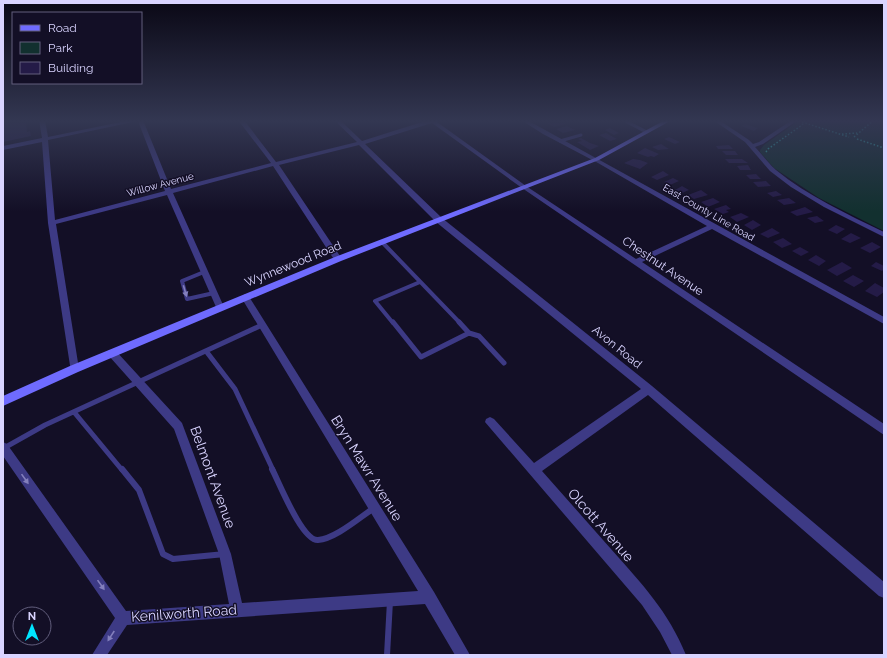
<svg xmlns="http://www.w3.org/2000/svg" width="887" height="658" viewBox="0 0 887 658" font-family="Raleway,sans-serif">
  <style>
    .green { fill: #12302f }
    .building { fill: #241b47 }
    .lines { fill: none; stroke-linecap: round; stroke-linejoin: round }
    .path { stroke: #2fb8b0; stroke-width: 1.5; stroke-dasharray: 1.5 2; stroke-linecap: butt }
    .service-far3 { stroke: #3d3a85; stroke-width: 3 }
    .service-far2 { stroke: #3d3a85; stroke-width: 4 }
    .service-far1 { stroke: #3d3a85; stroke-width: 5 }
    .service { stroke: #3d3a85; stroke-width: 6 }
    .minor { fill: #3d3a85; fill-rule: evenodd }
    .secondary { fill: #6f6bff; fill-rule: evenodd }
    .oneway { fill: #837fbc }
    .labels { text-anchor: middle; stroke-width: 3; stroke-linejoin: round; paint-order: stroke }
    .far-street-label { font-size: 10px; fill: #d9d4ff; stroke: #130f26 }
    .street-label { font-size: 12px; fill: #d9d4ff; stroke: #130f26 }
    .near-street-label { font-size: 14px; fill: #d9d4ff; stroke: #130f26 }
  </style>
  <rect width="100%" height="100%" fill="#130f26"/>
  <path class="green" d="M800,120H884V231L819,198L774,168L760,152V150L764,145Z"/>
  <path class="building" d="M3,120H26L27,132L30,131L31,136L3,142Z
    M558,120L566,124L554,127L547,123Z
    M745,124L758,128L754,131L741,126Z
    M567,126L575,130L563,133L556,129Z
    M610,128L619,133L614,135L605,130Z
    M606,133L617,139L610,141L599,135Z
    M669,137L680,142L675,144L664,139Z
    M581,138L590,143L599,146L590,150L577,142L582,141L578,139Z
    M661,144L669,149L658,150L652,147Z
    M729,145L733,149H718L716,146Z
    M645,148L659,154L654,157L651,156L648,157L637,153Z
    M722,151H735L738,155H726Z
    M633,159L640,160L648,163L640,169L624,163Z
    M725,159H742L748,163H729Z
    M748,165L751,170H740L737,166Z
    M663,171L669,175L657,180L651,177Z
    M756,174L761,179H750L746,175Z
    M673,178L679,181L670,185L664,182Z
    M766,181L771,186L758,187L753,182Z
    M682,186L689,190L682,193L675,190Z
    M701,190L708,195L694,199L688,195Z
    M776,191L782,195L773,197L767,193Z
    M713,198L720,202L708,207L701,202Z
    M789,198L796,203L784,205L777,200Z
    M726,205L731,209L726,210L729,212L723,214L714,209Z
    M805,207L813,212L797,216L790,212Z
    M741,213L749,217L737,222L730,217Z
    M817,216L824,221L815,223L807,218Z
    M753,220L761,225L752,230L744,225Z
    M836,225L845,229L837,234L828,230Z
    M772,228L780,233L768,238L760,234Z
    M851,233L861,238L850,243L841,239Z
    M783,238L792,244L782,248L773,242Z
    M872,242L881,247L870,253L860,248Z
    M800,247L809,252L801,256L792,251Z
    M816,255L826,261L819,266L808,260Z
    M842,262L852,268L837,276L827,270Z
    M876,262L884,266V269L882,271L871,266Z
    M853,275L864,281L854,287L843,281Z
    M875,283L884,288V292L877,297L865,291Z"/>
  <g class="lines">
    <path class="path" d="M802,122L849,137
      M842,134L857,133
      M854,137L874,120
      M857,139L884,148
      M766,152L768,149L802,125L806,120"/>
    <path class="service-far3" d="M560,141L581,135"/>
    <path class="service-far2" d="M382,242L460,323
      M204,272L182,281L187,299L214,293
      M393,323L375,301L420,282"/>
    <path class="service-far1" d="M393,322L421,357L469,333L459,322
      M469,333L479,336L504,363
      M206,351L235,389L273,470
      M74,412L122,470
      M4,448L45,425L262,325"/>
    <path class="service" d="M122,469L139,490L163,554L173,559L225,554
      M272,469C279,482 302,541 318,540C335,539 359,518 374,508
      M387,655L390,601"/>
    <path class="minor" d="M39,120H45L48,137L130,120H143L171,189L271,163L238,120H244L276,162L357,142L334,120H340L362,141L428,120H439L437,122L526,186L636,259L707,226L598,163L543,134L521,120H527L884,317V324L712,229L642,262L884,424V435L522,188L432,123L365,144L442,218L652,386L884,582V598L879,596L648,395L542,471C565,497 588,523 611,549C642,584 668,611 686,655H672L660,632L642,605L485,422L486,419L490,417L494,419L534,463L641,389L436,222L359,145L279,165L342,259L338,261H335L273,166L173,193L224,307L220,310L216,307L167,195L56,224L79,369L77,372H71L48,223L42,142L3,150V146L42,138ZM138,121L165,191L55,220L48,140Z
      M620,120H627L650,132L645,133Z
      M713,120H719L749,140L753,144L759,142L792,120H798L763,144L755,147C762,154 768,163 776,170C808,196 847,214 884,232V237L824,207L791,187L770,171L745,142Z
      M245,294L248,295L434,592L470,655H455L425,604L127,625L107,655H92L115,618L3,456V442L7,444L126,611L229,604L219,554L174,429L109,356L107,353L109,350H115L182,423L231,554L242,603L418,591L241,297Z"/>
    <path class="secondary" d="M665,120H672L599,160L341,261L78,372L3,406V396L70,366L335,257L595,158Z"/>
  </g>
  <defs><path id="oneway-solid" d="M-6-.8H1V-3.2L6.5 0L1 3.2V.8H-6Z"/></defs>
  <g class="oneway">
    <use href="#oneway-solid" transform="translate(185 291) rotate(74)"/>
    <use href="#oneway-solid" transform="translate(25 479) rotate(55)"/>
    <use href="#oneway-solid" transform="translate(101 585) rotate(55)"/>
    <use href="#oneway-solid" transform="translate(111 636) rotate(123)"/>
  </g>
  <linearGradient id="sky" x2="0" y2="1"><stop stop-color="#0a0815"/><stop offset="0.57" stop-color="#333752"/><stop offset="1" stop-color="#333752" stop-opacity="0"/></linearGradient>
  <rect width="887" height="212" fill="url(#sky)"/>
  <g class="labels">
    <g class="far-street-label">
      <text transform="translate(160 184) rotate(-15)" y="4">Willow Avenue</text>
      <text transform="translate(709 212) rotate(30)" y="4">East County Line Road</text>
    </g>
    <g class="street-label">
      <text transform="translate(293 264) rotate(-22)" y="4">Wynnewood Road</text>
      <text transform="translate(663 266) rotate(34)" y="4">Chestnut Avenue</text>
      <text transform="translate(617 347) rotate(39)" y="4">Avon Road</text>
    </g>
    <g class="near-street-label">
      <text transform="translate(367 468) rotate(58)" y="5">Bryn Mawr Avenue</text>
      <text transform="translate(213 477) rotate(70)" y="5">Belmont Avenue</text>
      <text transform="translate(601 525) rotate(49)" y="5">Olcott Avenue</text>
      <text transform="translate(184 613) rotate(-4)" y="5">Kenilworth Road</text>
    </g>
  </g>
  <rect width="887" height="658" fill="none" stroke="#d9d4ff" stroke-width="8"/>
  <rect x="12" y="12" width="130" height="72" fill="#130f26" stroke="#625e7d"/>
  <rect x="20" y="25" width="20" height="6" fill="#6f6bff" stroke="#625e7d"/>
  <text x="48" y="32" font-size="12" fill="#d9d4ff">Road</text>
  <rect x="20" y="42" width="20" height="12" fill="#12302f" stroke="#625e7d"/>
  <text x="48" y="52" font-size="12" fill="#d9d4ff">Park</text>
  <rect x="20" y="62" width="20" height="12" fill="#241b47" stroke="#625e7d"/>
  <text x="48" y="72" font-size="12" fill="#d9d4ff">Building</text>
  <g transform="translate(32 626)"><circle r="19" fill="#130f26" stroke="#625e7d"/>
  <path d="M0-3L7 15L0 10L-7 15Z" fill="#00e5ff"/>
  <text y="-6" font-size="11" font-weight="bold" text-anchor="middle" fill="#d9d4ff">N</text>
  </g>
</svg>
